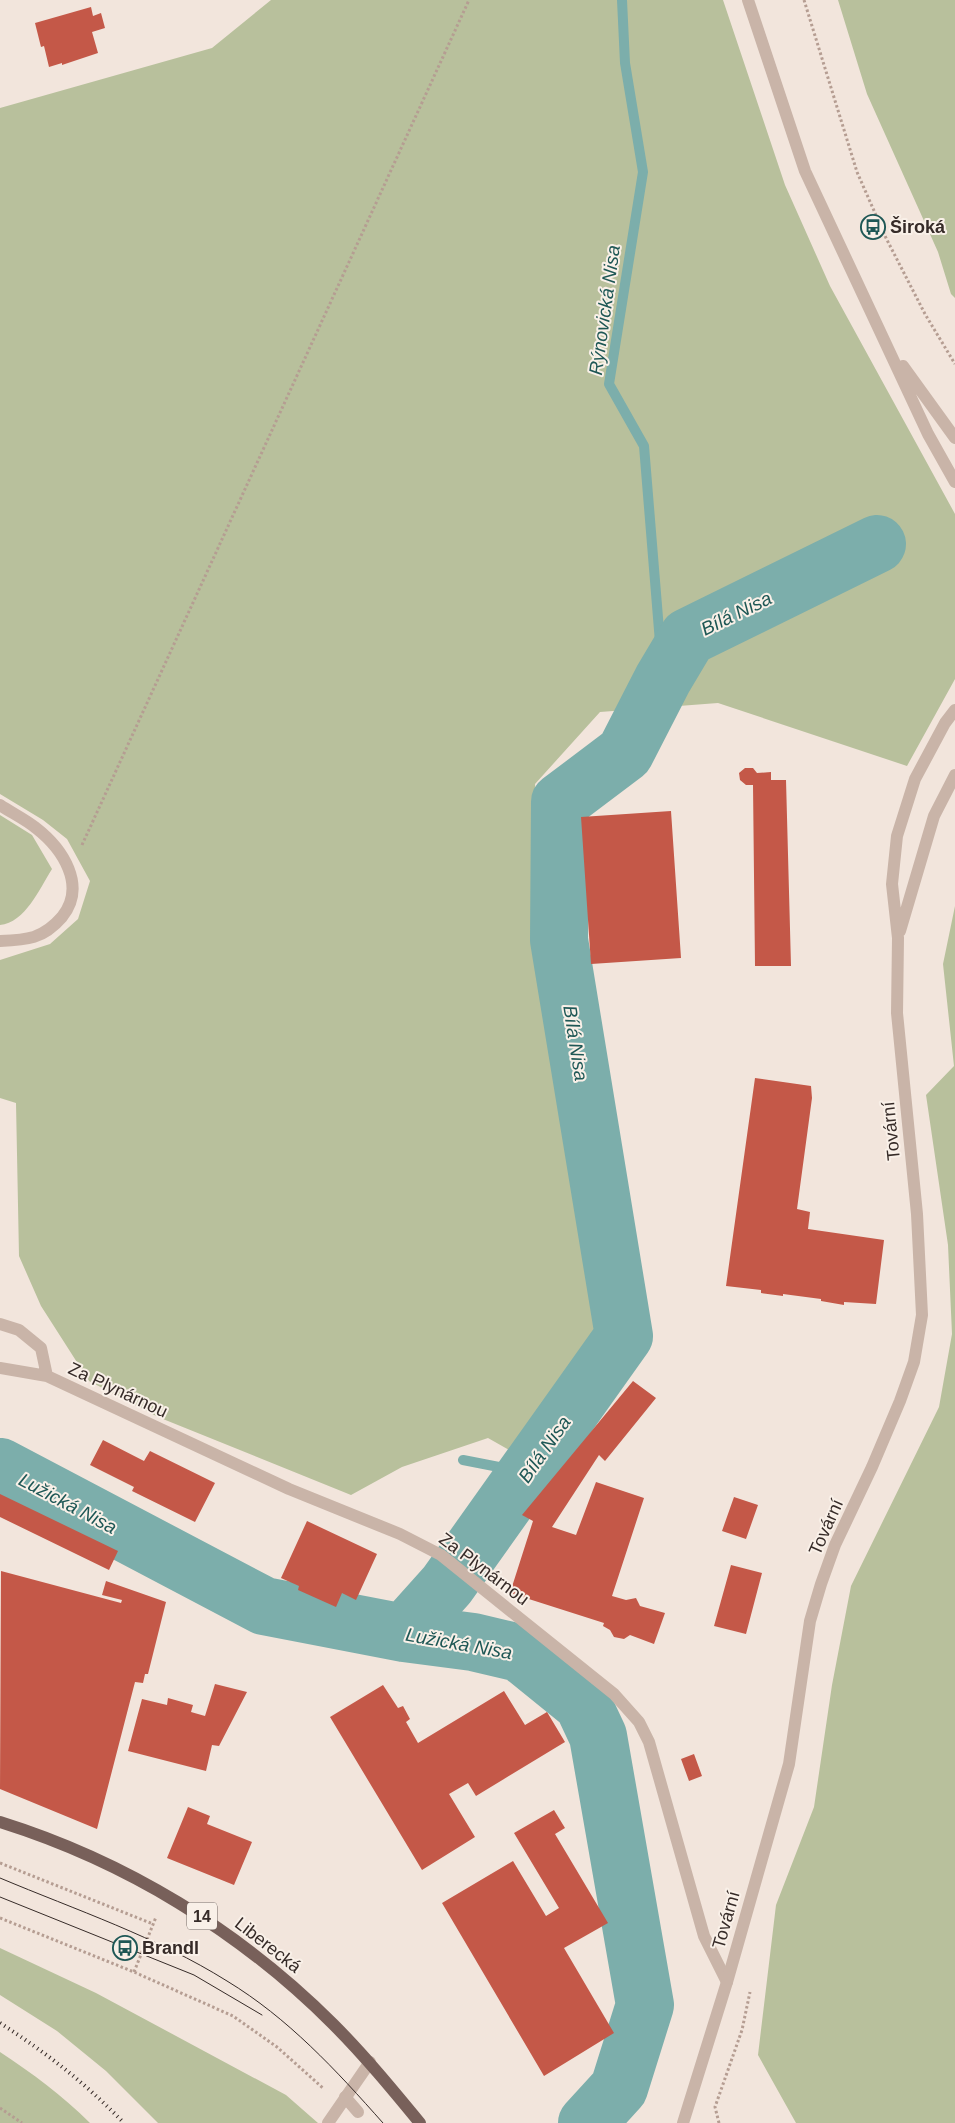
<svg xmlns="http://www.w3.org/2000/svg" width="955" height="2123" viewBox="0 0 955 2123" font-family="Helvetica,sans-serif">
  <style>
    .green { fill: #b8c09c }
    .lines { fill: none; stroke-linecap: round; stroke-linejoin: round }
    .stream { stroke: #7caeab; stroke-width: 10 }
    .river { stroke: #7caeab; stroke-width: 58 }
    .building { fill: #c45848 }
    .path { stroke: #b59d92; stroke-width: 3; stroke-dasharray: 2.5 2.5; stroke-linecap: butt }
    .service { stroke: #c9b4a8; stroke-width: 12 }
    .minor { stroke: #c9b4a8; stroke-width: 12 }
    .tertiary { stroke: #c9b4a8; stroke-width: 12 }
    .primary { stroke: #78605a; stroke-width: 12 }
    .tram { stroke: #362b28; stroke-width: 1 }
    .rail { stroke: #362b28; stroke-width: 4; stroke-dasharray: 1 4; stroke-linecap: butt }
    .labels { text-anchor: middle; stroke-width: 4; stroke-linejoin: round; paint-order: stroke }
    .shield { fill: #f9f0e8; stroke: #706662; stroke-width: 1 }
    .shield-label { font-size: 16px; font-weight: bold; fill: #362b28 }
    .poi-label { font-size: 18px; font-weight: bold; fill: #362b28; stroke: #f9f0e8; text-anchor: start }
    .street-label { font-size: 18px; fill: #362b28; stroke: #f9f0e8 }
    .water-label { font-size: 19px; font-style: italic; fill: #1e5755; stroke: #f9f0e8 }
  </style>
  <rect width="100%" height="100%" fill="#f2e5dc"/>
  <path class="green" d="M271,0H723L785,185L830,286L955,514V679L907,766L718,703L600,712L535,784L554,1062L609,1332L525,1459L488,1438L402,1467L351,1495L158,1417L89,1381L41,1306L19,1256L16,1103L0,1098V960L50,944L78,919L90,881L67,839L43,820L0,794V108L212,48Z
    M838,0H955V298L951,294L938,252L867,94Z
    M0,815L32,835L52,869C40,888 25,923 0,925Z
    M955,906V2123H796L758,2055L776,1905L814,1807L832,1685L851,1586L939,1407L952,1334L948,1245L926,1095L954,1066L943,964Z
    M0,1948L96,1993L286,2095L318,2123H158L106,2071L57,2031L0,1995Z
    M0,2052C32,2073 63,2096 90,2123H0Z"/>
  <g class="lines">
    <path class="stream" d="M622,0L625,63L643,172L609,384L644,446L663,679
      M463,1460L504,1468L516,1489"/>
    <path class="river" d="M0,1467L264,1606L404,1633L473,1642L520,1653L583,1704L598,1736L645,2005L619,2088L587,2123
      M404,1633L447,1585L624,1336L559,940L560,802L625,753L663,679L688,637L877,544"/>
  </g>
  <path class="building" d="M91,7L93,16L101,13L105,28L92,32L98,53L62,65V63L49,67L44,46L41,47L35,23Z
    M745,768H753L757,773L771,772V780H786L791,966H755L753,785H746L740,780L739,773Z
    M671,811L681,958L591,964L581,817Z
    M755,1078L811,1086L812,1098L797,1209L810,1212L808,1229L884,1240L876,1304L844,1302V1305L821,1301V1299L783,1294V1296L761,1293V1290L726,1286Z
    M633,1381L656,1398L605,1461L599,1455L552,1527L576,1535L596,1482L644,1498L612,1596L626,1600L636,1598L640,1606L665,1613L654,1644L630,1635L624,1639L614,1637L610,1630L603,1626L604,1623L510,1593L533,1521L522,1515Z
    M103,1440L144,1461L150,1451L215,1483L195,1522L132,1491L134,1487L90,1465Z
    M0,1494L118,1551L109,1570L0,1517Z
    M734,1497L758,1505L746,1539L722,1531Z
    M307,1521L377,1554L356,1600L342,1593L336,1607L298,1590L299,1586L281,1578Z
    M731,1565L762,1573L746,1634L714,1626Z
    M1,1571L121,1603L122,1600L102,1595L106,1581L166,1602L148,1674H145L143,1683L135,1682L97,1829L0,1789Z
    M215,1684L247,1692L219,1746L212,1745L206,1771L128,1751L142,1699L167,1705L168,1698L193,1705L191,1712L205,1716Z
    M383,1685L398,1708L403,1706L410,1719L406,1722L418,1743L504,1691L525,1725L547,1712L565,1742L476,1796L468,1783L449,1794L475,1837L422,1870L330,1717Z
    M694,1754L702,1776L689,1781L681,1759Z
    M188,1807L210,1816L207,1824L252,1842L234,1885L167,1858Z
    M554,1810L565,1828L555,1834L608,1923L564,1948L614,2033L544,2076L442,1903L513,1861L546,1916L559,1908L514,1833Z"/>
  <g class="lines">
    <path class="path" d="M804,0L857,172L886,238L925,314L955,364
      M82,845L469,0
      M0,1863L153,1924
      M0,1918L134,1972L233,2016L277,2047L324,2089
      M134,1972L156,1917
      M0,2108L22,2123
      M719,2123L715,2107L742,2030L750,1992"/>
    <path class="service" d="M345,2097L358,2112"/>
    <path class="minor" d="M748,0L805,171L928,434L955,482
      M903,366L955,438
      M0,805C12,813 25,819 36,828C63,849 87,886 62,917C43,939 27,940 0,941
      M0,1324L19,1330L41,1348L47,1376
      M0,1368L47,1376L289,1489L400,1534L441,1555L614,1694L639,1722L649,1742L704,1936L727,1982
      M328,2123L370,2062"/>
    <path class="tertiary" d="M900,931L934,816L955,775
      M683,2123L727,1982L789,1764L810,1621L821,1584L835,1545L872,1467L900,1401L914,1362L922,1315L917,1214L897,1013L898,938L892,884L897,836L915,779L945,723L955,710"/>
    <path class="primary" d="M0,1822C125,1861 240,1931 333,2024C364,2055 392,2089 420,2123"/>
    <path class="tram" d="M0,1878C76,1910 157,1937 227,1981C288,2018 336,2070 383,2123
      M0,1897L194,1975L262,2015"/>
    <path class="rail" d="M0,2023C48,2054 84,2082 124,2123"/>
  </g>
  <defs>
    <symbol id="bus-ring" viewBox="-11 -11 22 22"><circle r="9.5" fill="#f9f0e8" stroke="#1e5755" stroke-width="1.5"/><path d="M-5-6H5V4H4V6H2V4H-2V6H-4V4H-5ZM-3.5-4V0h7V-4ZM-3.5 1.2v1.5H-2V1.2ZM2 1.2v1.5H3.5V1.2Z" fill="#1e5755"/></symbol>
  </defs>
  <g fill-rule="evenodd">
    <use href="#bus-ring" x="859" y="213" width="28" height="28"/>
    <use href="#bus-ring" x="111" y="1934" width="28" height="28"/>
  </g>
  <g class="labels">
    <rect class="shield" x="187" y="1902.5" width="30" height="27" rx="4"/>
    <g class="shield-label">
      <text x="202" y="1922">14</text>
    </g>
    <g class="poi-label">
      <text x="890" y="233">Široká</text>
      <text x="142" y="1954">Brandl</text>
    </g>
    <g class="street-label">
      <text transform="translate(891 1131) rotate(-96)" y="6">Tovární</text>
      <text transform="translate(118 1390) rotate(25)" y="6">Za Plynárnou</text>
      <text transform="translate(826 1527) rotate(-66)" y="6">Tovární</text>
      <text transform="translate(484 1569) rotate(37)" y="6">Za Plynárnou</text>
      <text transform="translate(726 1920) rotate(-74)" y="6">Tovární</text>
      <text transform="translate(268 1945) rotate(38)" y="6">Liberecká</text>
    </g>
    <g class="water-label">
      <text transform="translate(604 310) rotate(-82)" y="7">Rýnovická Nisa</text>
      <text transform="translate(736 613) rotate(-26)" y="7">Bílá Nisa</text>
      <text transform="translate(576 1043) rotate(81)" y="7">Bílá Nisa</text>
      <text transform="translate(544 1449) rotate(-55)" y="7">Bílá Nisa</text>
      <text transform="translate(68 1503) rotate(28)" y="7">Lužická Nisa</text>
      <text transform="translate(459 1643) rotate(10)" y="7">Lužická Nisa</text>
    </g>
  </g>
</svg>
